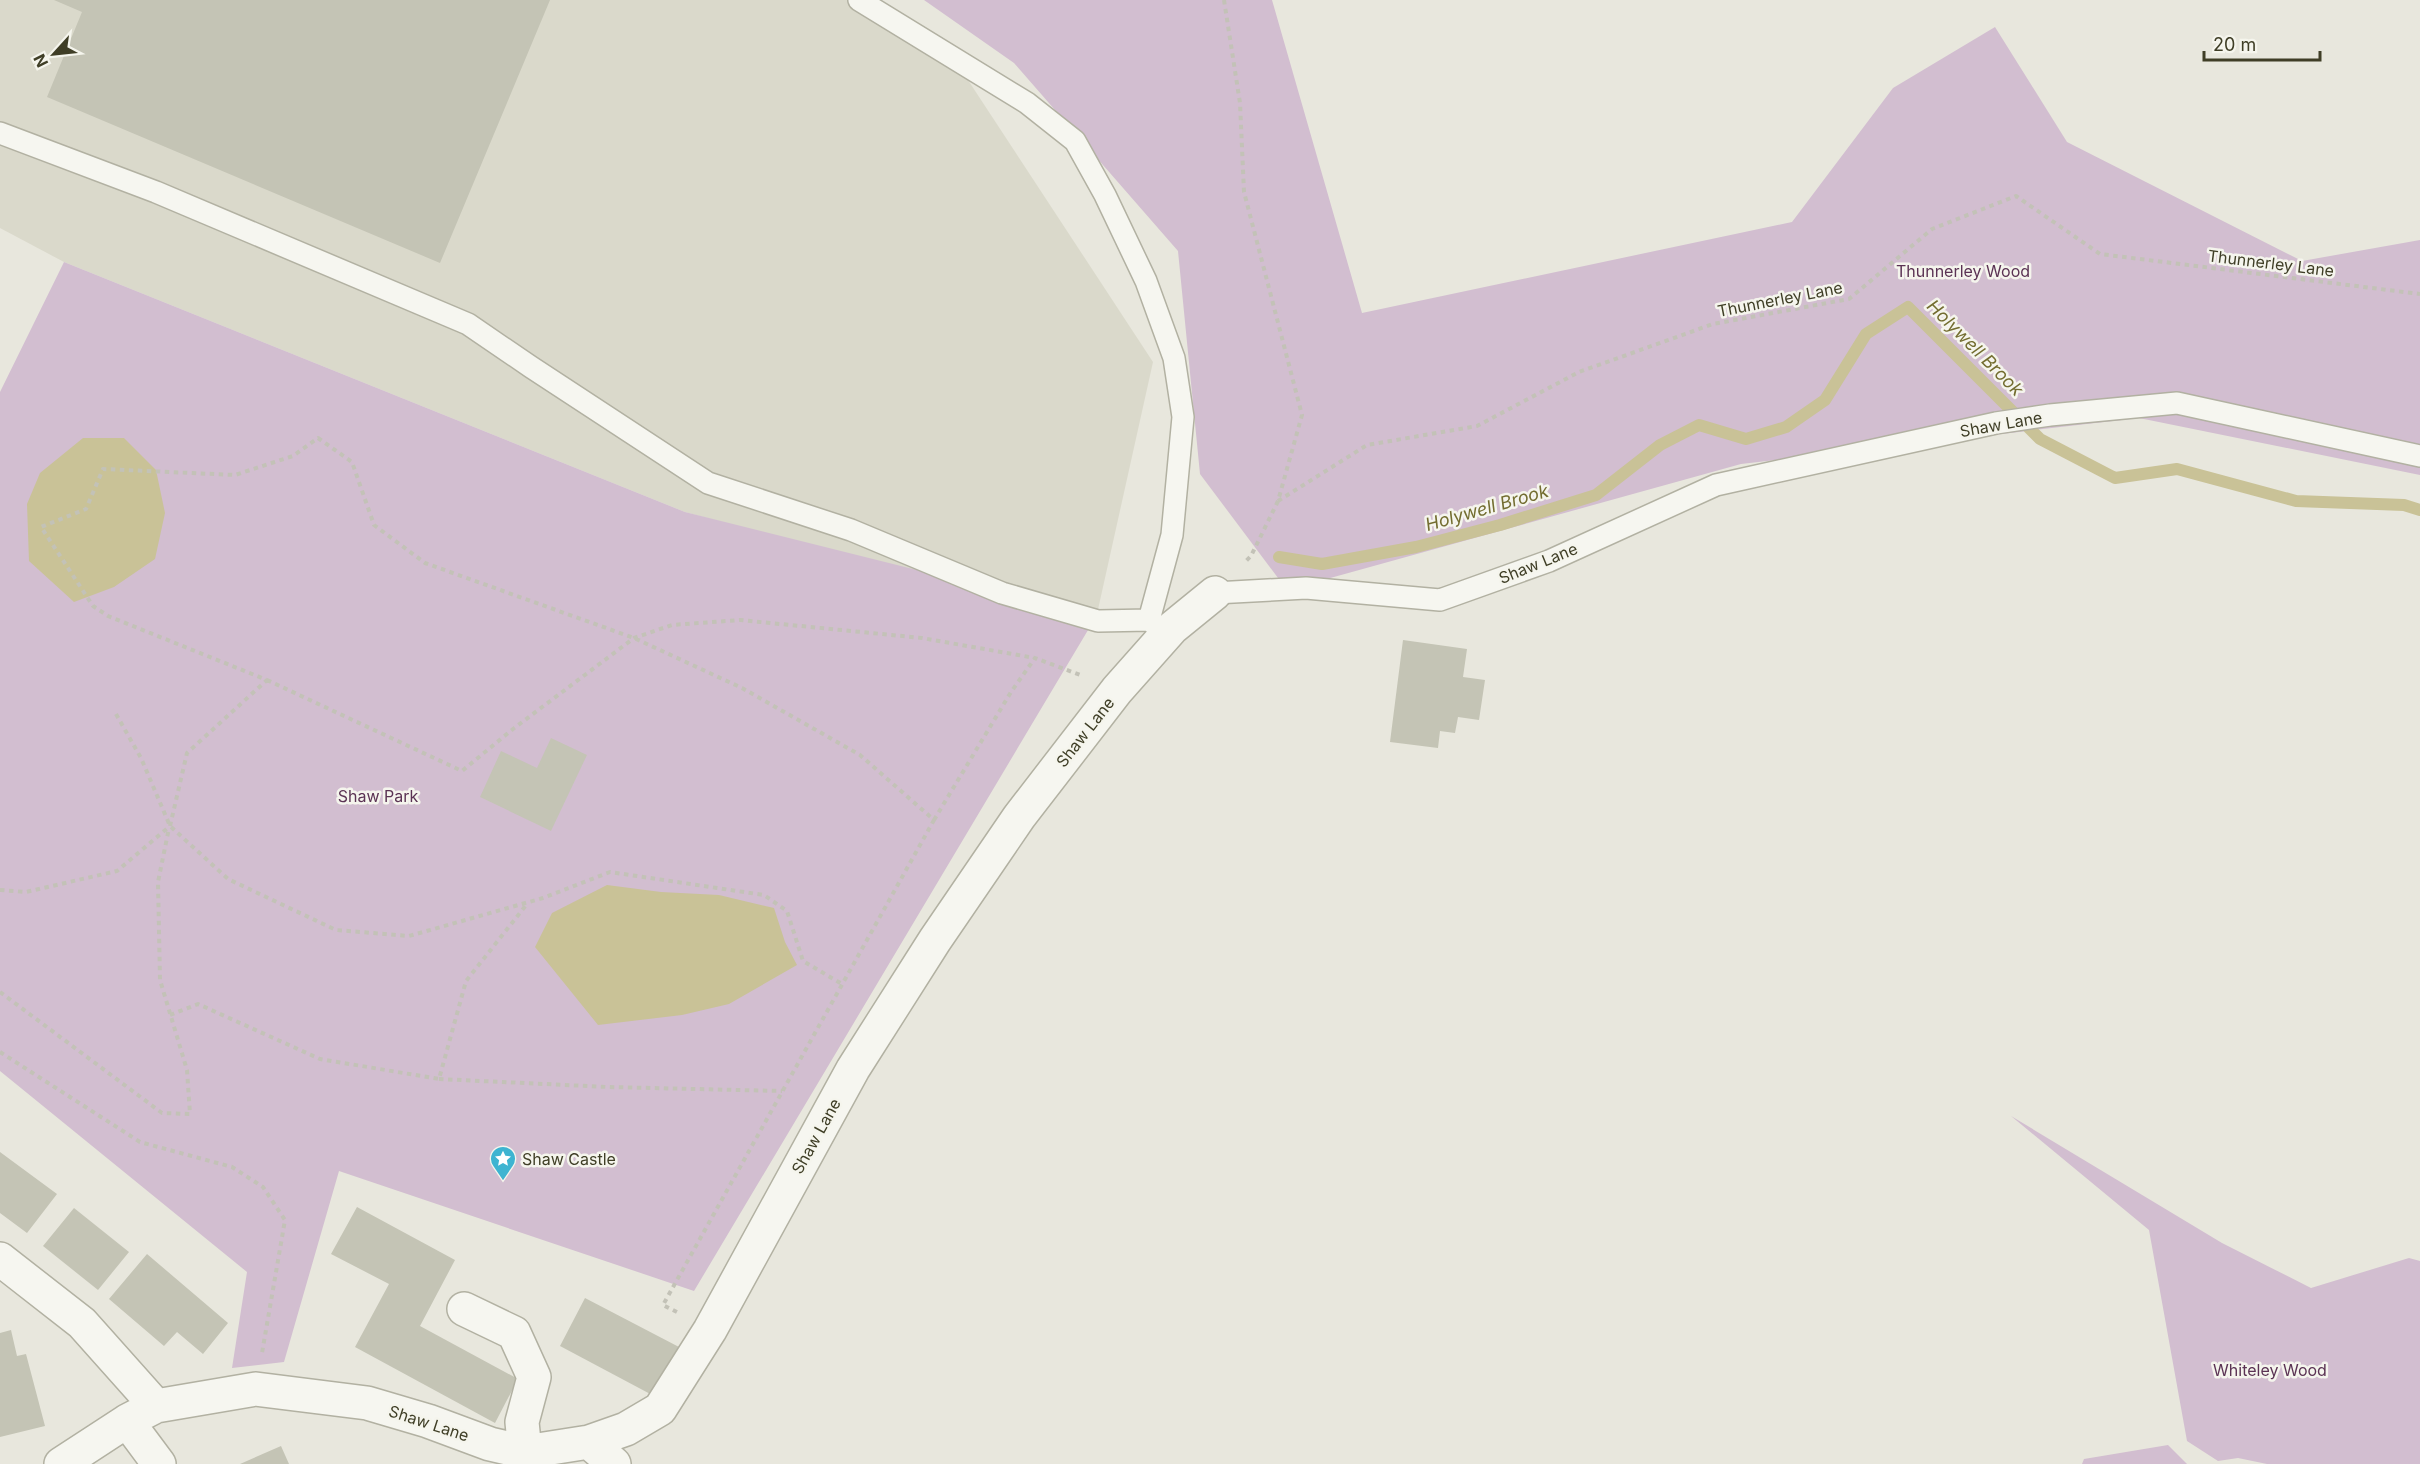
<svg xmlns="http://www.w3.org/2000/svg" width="2420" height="1464" viewBox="0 0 2420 1464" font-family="Inter,sans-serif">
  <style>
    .built { fill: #dad9cb }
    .green { fill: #d2bed0 }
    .water { fill: #c9c297 }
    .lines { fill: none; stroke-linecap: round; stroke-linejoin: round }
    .stream { stroke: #c9c297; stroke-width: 12 }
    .building { fill: #c4c4b5 }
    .lane-casing { stroke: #b2b1a2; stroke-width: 24 }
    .street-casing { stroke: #b2b1a2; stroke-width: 36 }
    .path { stroke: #c3c2b7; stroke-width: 4; stroke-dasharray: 4.5 4.5; stroke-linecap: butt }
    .lane { stroke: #f6f6f0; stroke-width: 21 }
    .street { stroke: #f6f6f0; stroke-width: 33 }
    .labels { text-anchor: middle; stroke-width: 5; stroke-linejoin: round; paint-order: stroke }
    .street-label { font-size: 16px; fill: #3f3e26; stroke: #f5f5ed }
    .park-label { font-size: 16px; fill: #5b3354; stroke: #f5f5ed }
    .poi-label { font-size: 16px; fill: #3f3e26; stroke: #f5f5ed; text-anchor: start }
    .water-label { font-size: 18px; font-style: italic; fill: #736d30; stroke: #f5f5ed }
  </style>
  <rect width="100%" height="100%" fill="#e8e7dd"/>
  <path class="built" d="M0,0H873L945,45L1153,362L1095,623L685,512L64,262L0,228Z"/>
  <path class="green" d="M924,0H1272L1362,313L1792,222L1893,88L1995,27L2067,142L2302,261L2420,240V475L2139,418L1741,464L1287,590L1200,474L1178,251L1014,63Z
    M64,262L685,512L1097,615L694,1291L339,1171L284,1362L232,1368L247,1272L0,1071V392Z
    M2011,1116L2222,1243L2311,1288L2409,1258L2420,1261V1464H2267L2238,1458L2218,1461L2187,1441L2149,1230Z
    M2168,1445L2187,1464H2082L2084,1459Z"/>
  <path class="water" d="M83,438H124L156,470L165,513L155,559L114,587L74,602L29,561L27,504L40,473Z
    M607,885L661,892L719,895L774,908L785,942L797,965L729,1004L682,1015L598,1025L535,947L552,913Z"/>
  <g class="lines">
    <path class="stream" d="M1279,557L1322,564L1416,547L1500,525L1596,495L1660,445L1699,425L1746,439L1786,427L1825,400L1866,334L1908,307L2040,439L2115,478L2177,469L2296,501L2404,505L2420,510"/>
  </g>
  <path class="building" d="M54,0H550L440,263L47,97L82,12Z
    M1403,640L1467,649L1463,677L1485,680L1479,720L1458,717L1455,733L1440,731L1438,748L1390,742Z
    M551,738L587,755L551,831L480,797L501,751L537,768Z
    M0,1152L57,1194L27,1233L0,1213Z
    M357,1207L455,1260L420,1326L518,1379L495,1423L355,1347L389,1284L331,1254Z
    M74,1208L129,1252L98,1290L43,1246Z
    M147,1254L228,1323L203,1354L177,1332L164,1346L109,1299Z
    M585,1298L679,1347L654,1396L560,1346Z
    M11,1330L17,1356L26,1354L45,1426L0,1437V1333Z
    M281,1446L289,1464H240Z"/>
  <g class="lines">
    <defs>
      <path id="lane" d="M859,0L1027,103L1075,141L1105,195L1146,281L1174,358L1183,417L1172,535L1149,620
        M0,133L156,192L468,324L531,367L708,483L851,530L1002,593L1098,621L1149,620L1157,626L1172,628
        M1215,593L1306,588L1440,600L1549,561L1716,485L1996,423L2050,415L2177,403L2420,456"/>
      <path id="street" d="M0,1259L82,1323L156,1406
        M464,1309L514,1333L534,1377L522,1422L525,1452
        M127,1421L159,1464
        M589,1442L614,1464
        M61,1464L127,1421L156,1406L256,1389L367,1403L428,1421L490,1444L525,1452L589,1442L626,1429L660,1409L710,1330L853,1069L935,940L1019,817L1117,690L1172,628L1215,593"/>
    </defs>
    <use href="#lane" class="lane-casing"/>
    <use href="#street" class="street-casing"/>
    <path class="path" d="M1224,0L1240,103L1244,192L1302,415L1278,501L1251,556L1246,561
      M1278,501L1367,445L1477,426L1579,372L1713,324L1849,299L1932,229L2016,196L2100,254L2420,294
      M267,680L462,771L513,729L634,638L672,625L740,620L922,638L1035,658
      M116,714L141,758L170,826L228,879L336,930L409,936L543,898L610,872L764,895L787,911L803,961L842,984
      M934,820L1011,692L1035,658L1083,676
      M0,890L26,892L117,871L170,826L187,753L267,680L108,616L93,606L41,527L86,509L103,469L235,475L293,456L318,438L352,462L374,525L425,563L634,638L742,688L860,755L934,820L663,1305L677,1312
      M0,992L162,1113L190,1114L187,1070L160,980L158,882L169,828
      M170,1015L198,1004L320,1059L439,1079L466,981L527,904
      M0,1052L140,1142L232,1167L263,1187L285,1220L262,1353
      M439,1079L608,1087L782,1091"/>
    <use href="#lane" class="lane"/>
    <use href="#street" class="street"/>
  </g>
  <defs>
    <symbol id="sight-pin" viewBox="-11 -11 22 30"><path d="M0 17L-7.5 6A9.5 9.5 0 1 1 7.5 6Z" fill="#3eb4d1" stroke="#f5f5ed"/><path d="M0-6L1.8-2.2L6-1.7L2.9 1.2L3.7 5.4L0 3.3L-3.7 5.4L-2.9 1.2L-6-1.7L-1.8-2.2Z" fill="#fff"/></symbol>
  </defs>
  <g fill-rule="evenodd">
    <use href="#sight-pin" x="488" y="1144" width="30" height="40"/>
  </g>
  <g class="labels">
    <g class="street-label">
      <text transform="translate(2271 263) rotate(7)" y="6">Thunnerley Lane</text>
      <text transform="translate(1780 299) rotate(-11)" y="6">Thunnerley Lane</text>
      <text transform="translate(2001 424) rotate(-10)" y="6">Shaw Lane</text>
      <text transform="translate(1538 563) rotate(-22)" y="6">Shaw Lane</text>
      <text transform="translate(1085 732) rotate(-52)" y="6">Shaw Lane</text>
      <text transform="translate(816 1136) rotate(-61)" y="6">Shaw Lane</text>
      <text transform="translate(429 1423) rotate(18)" y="6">Shaw Lane</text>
    </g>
    <g class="park-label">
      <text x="1963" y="277">Thunnerley Wood</text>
      <text x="378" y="802">Shaw Park</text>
      <text x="2270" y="1376">Whiteley Wood</text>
    </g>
    <g class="poi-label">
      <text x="522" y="1165">Shaw Castle</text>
    </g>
    <g class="water-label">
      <text transform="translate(1975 348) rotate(45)" y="6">Holywell Brook</text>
      <text transform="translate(1487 508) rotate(-16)" y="6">Holywell Brook</text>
    </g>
  </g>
  <g transform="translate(54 54) rotate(243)" stroke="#f5f5ed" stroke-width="4.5" paint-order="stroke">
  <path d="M0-4.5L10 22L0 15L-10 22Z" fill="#3f3e26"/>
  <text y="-9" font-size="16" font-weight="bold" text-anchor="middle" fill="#3f3e26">N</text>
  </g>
  <path d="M2204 51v9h116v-9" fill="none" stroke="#3f3e26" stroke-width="3"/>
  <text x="2213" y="51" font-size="18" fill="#3f3e26" stroke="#f5f5ed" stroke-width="4.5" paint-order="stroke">20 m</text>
</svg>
